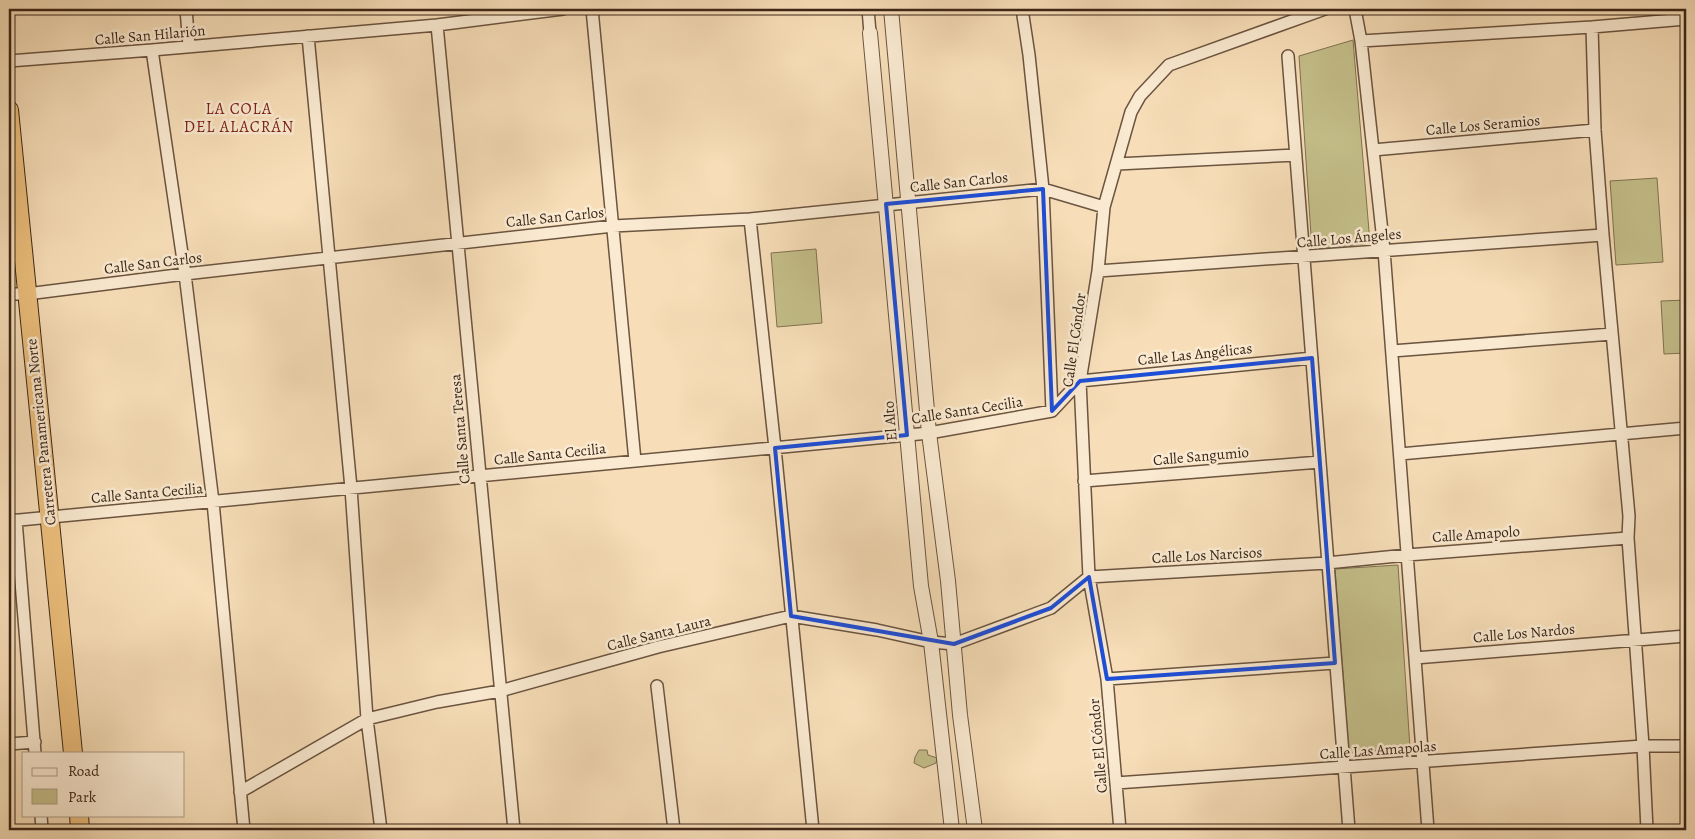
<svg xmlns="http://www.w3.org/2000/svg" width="1695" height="839" viewBox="0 0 1695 839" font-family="Alegreya,serif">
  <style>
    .green { fill: #c4bf8a; stroke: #807251 }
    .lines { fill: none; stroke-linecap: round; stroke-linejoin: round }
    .minor-casing { stroke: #6b5440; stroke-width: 14 }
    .tertiary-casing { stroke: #6b5440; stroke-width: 16 }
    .trunk-casing { stroke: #3c2618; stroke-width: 20 }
    .minor { stroke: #faead1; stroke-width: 11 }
    .tertiary { stroke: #faead1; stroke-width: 14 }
    .trunk { stroke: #ecbf7c; stroke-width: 18 }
    .marked { fill: none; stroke: #1d4ed8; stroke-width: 4; stroke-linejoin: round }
    .labels { text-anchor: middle; stroke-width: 5; stroke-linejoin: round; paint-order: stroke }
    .street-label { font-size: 15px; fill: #3c2618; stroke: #faead1 }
    .neighbourhood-label { font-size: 16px; letter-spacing: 1px; fill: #7a1f14; stroke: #faead1 }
  </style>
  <rect width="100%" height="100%" fill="#f7deb8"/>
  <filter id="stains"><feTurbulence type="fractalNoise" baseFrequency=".004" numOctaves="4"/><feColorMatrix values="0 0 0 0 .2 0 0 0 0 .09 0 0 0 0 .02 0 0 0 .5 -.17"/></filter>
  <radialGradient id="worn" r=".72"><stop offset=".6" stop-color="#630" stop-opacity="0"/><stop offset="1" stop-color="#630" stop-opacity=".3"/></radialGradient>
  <path class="green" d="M1353,40L1370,243L1312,250L1299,56Z
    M1657,178L1663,262L1616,265L1610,181Z
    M816,249L822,323L777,327L771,253Z
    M1686,300V353L1664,354L1661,301Z
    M1398,565L1410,748L1349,753L1335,569Z
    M919,750H927L928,755L937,758L936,763L924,768L914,763L915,757Z"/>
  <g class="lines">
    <defs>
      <path id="minor" d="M186,9L189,46
        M592,9L635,461
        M868,9L870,33
        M1022,9L1029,55L1043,189L1052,411
        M1355,9L1361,41L1384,250L1428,830
        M437,25L514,830
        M1592,27L1595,130L1603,235L1629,516L1628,538L1643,746L1647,830
        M308,36L351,488L367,719L381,830
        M1361,41L1592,27L1686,19
        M152,50L185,274L213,502L244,830
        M1288,56L1349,830
        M9,61L152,50L437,25L563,9
        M1373,150L1595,130
        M1117,164L1296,155
        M750,219L775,448L813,830
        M1098,271L1603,235
        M9,294H27L185,274L613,226L750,219L1043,189L1104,207
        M1392,351L1612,334
        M1400,454L1686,428
        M1084,481L1320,462
        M16,520L35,753
        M9,521L929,433L1052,411L1080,381L1312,358
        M1415,658L1686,636
        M1107,679L1335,663
        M657,686L674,830
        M9,744L35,742
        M1116,783L1643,746H1686
        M240,792L367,719L437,702L500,691L658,647L791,616L877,630L931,642L954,644L1051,608L1089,577L1327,563L1407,555L1628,538
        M41,815L42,830
        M1120,830L1107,679L1089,577L1080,381L1098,271L1104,207L1131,112L1140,96L1169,65L1325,9"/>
      <path id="tertiary" d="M891,9L929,433L948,581L960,715L975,830
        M870,33L921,586L931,642L952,830"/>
      <path id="trunk" d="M9,110L73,753
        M79,815L80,830"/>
    </defs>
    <use href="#minor" class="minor-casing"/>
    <use href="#tertiary" class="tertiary-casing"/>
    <use href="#trunk" class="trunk-casing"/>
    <use href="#minor" class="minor"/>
    <use href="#tertiary" class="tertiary"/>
    <use href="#trunk" class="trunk"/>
  </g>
  <path class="marked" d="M1043,189L1052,411L1080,381L1312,358L1335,663L1107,679L1089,577L1051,608L954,644L791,616L775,448L907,435L886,204Z"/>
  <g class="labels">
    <g class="street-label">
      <text transform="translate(150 35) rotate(-5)" y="5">Calle San Hilarión</text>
      <text transform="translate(1483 125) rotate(-5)" y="5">Calle Los Seramios</text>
      <text transform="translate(959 182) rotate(-6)" y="5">Calle San Carlos</text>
      <text transform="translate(555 217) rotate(-6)" y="5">Calle San Carlos</text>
      <text transform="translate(1349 238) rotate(-5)" y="5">Calle Los Ángeles</text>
      <text transform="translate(153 263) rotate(-7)" y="5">Calle San Carlos</text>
      <text transform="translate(1074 340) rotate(-82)" y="5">Calle El Cóndor</text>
      <text transform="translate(1195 354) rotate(-6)" y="5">Calle Las Angélicas</text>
      <text transform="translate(967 410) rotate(-9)" y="5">Calle Santa Cecilia</text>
      <text transform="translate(890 421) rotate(-95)" y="5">El Alto</text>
      <text transform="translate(460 429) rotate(-95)" y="5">Calle Santa Teresa</text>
      <text transform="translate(41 432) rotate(-96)" y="5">Carretera Panamericana Norte</text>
      <text transform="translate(550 454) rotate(-6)" y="5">Calle Santa Cecilia</text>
      <text transform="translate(1201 456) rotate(-5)" y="5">Calle Sangumio</text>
      <text transform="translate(147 493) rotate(-5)" y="5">Calle Santa Cecilia</text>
      <text transform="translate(1476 534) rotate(-4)" y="5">Calle Amapolo</text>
      <text transform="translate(1207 555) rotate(-3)" y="5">Calle Los Narcisos</text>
      <text transform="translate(659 633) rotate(-14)" y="5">Calle Santa Laura</text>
      <text transform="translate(1524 633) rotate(-5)" y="5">Calle Los Nardos</text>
      <text transform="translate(1098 746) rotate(-95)" y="5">Calle El Cóndor</text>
      <text transform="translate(1378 750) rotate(-4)" y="5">Calle Las Amapolas</text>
    </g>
    <g class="neighbourhood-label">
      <text x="239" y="114">LA COLA<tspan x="239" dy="18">DEL ALACRÁN</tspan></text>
    </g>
  </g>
  <rect width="1695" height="839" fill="none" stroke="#f7deb8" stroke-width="30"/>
  <rect x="10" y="10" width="1675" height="819" fill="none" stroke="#3c2618" stroke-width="2.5"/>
  <rect x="15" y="15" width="1665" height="809" fill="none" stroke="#3c2618"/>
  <rect x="22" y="752" width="162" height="65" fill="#faead1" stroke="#ae9c87"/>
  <rect x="32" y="768" width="25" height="8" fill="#faead1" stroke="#ae9c87"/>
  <text x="68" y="776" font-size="15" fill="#3c2618">Road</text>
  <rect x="32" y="789" width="25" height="15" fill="#c4bf8a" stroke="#ae9c87"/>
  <text x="68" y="802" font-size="15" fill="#3c2618">Park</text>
  <rect width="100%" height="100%" filter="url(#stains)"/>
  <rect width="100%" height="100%" fill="url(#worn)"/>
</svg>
